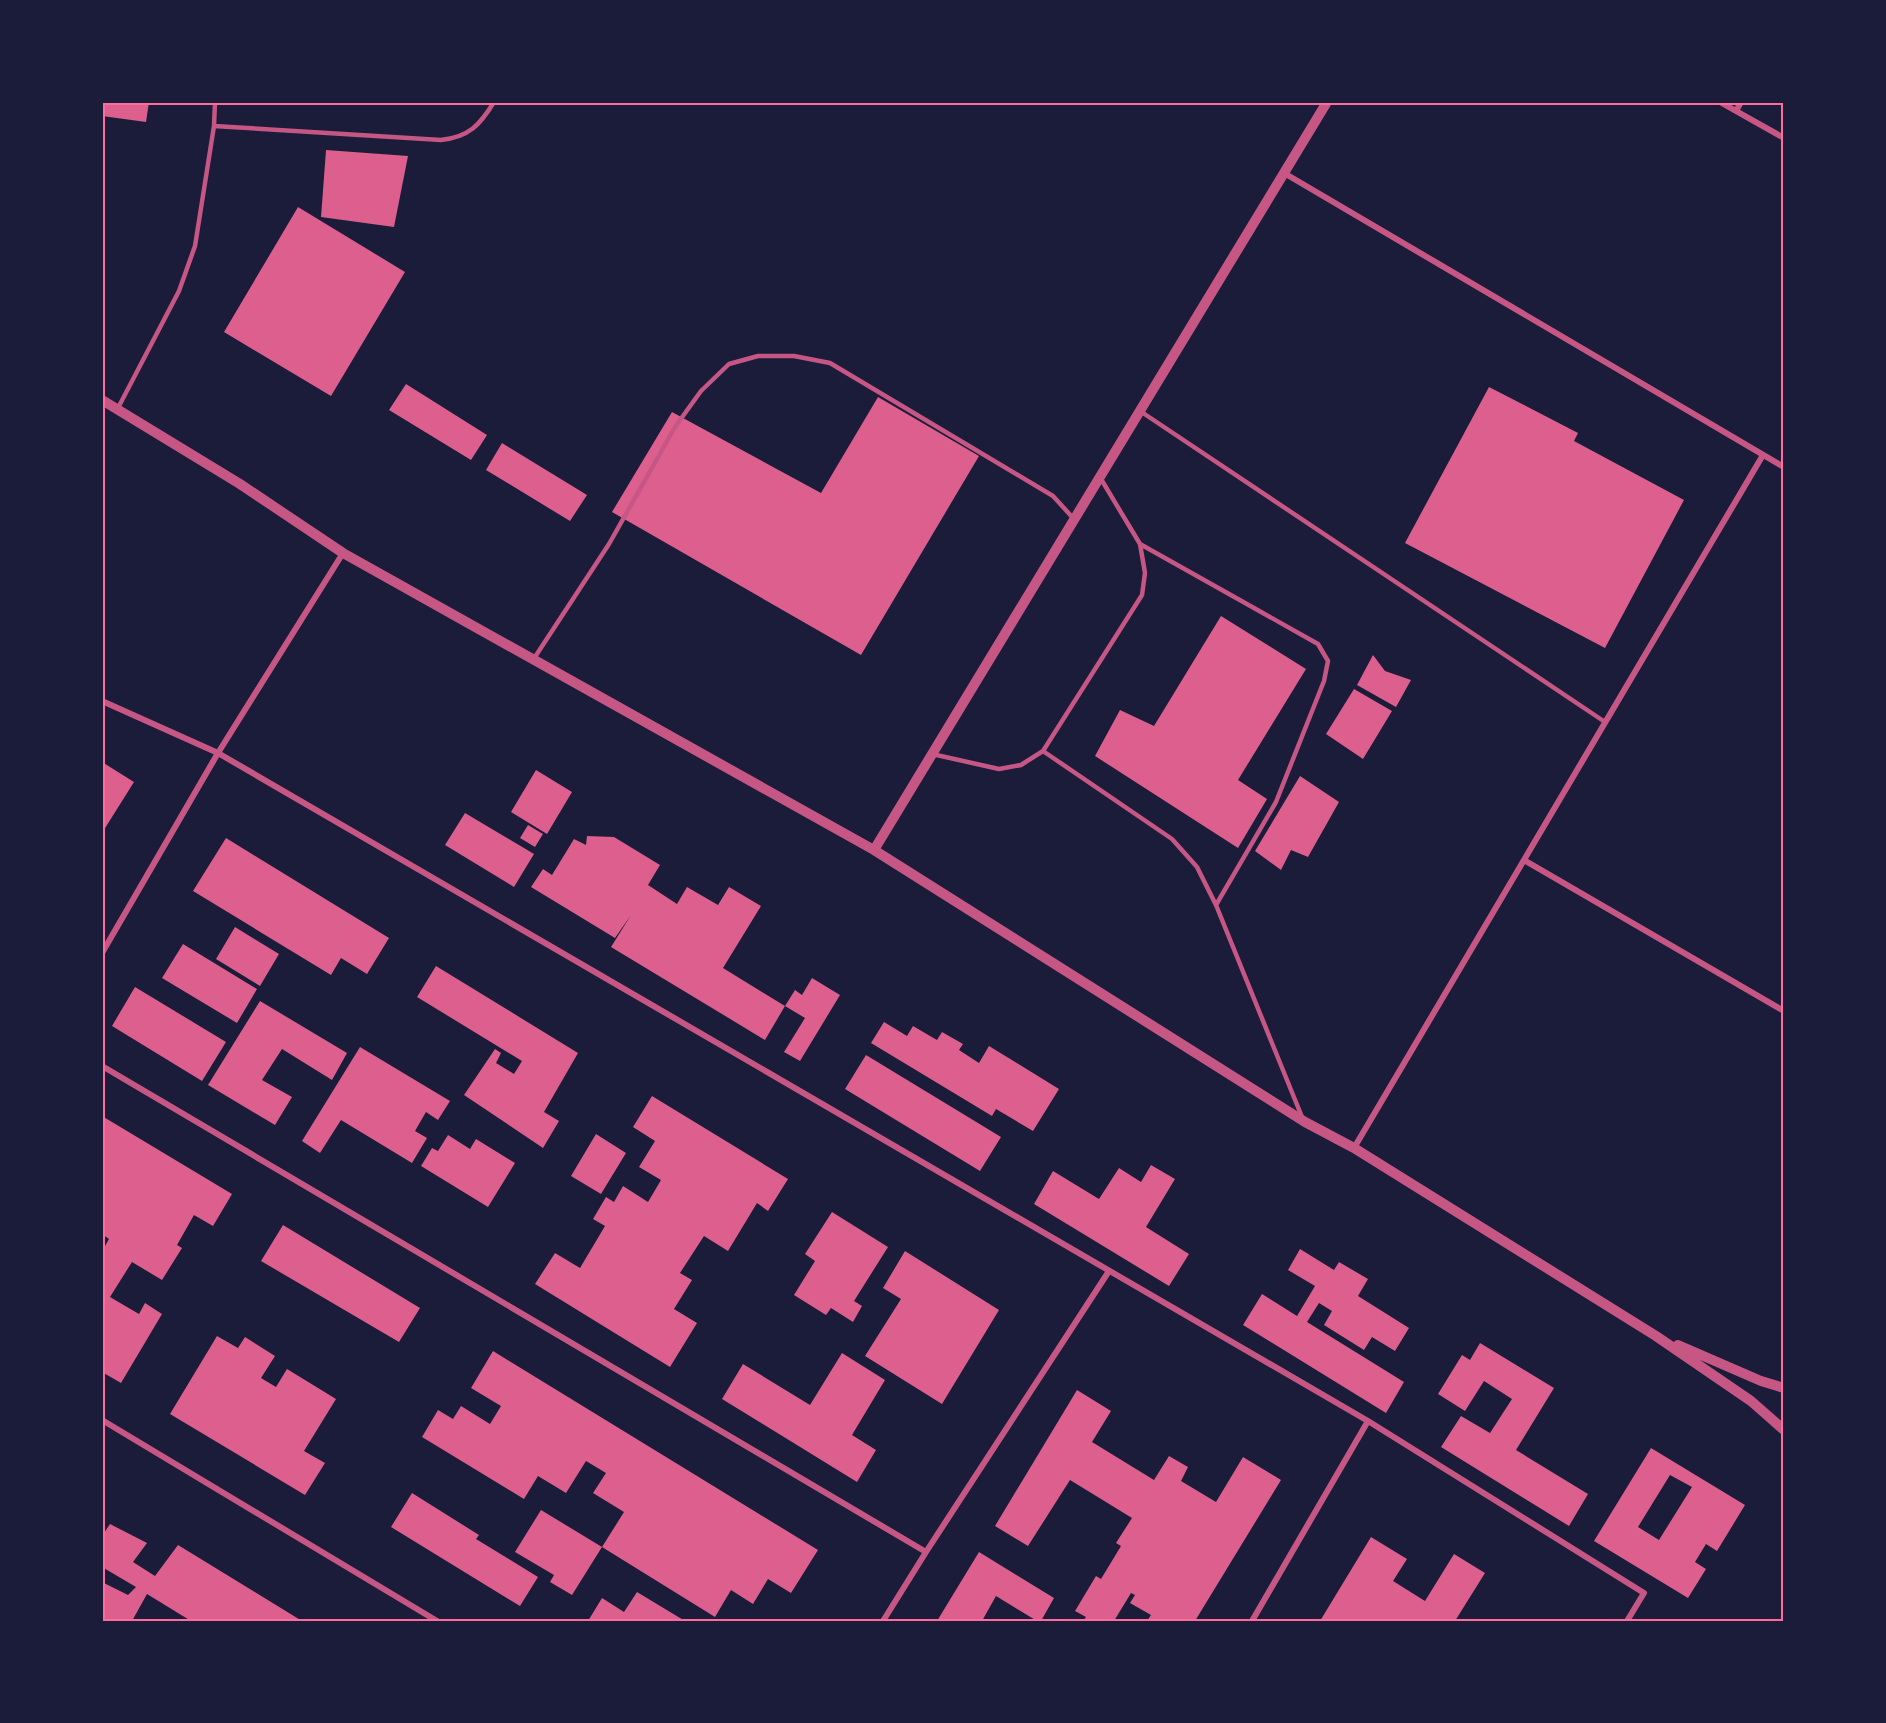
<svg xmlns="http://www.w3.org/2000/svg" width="1886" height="1723" viewBox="0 0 1886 1723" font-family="Figtree,sans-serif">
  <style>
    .building { fill: #dd5f8e; fill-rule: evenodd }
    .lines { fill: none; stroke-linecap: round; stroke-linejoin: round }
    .service { stroke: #c65784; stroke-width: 4.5 }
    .minor { stroke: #c65784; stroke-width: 6 }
    .tertiary { stroke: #c65784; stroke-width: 10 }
    .neatline { fill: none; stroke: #ff6b9d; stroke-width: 2 }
  </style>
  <rect width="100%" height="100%" fill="#1b1b3a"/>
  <path class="building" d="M102,102H149L146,122L102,116Z
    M326,150L408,156L394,227L321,217Z
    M298,207L405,272L331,396L224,332Z
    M406,384L487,435L471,460L389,410Z
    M1489,387L1578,433L1574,441L1684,500L1605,648L1405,543Z
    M878,397L979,456L861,655L612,512L672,412L821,493Z
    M502,443L587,495L570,521L486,470Z
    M1221,616L1306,669L1238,780L1267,799L1238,848L1095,756L1120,710L1154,726Z
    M1373,655L1385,671L1411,680L1396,707L1357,685Z
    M1354,689L1392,711L1363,759L1326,734Z
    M102,762L134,782L102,833Z
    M536,770L572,792L547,834L511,812Z
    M1300,776L1339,802L1308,857L1291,850L1281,870L1255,851Z
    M465,813L534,854L514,887L445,845Z
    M528,825L543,834L535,847L520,838Z
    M587,836L614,837L660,865L648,885L677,904L687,887L718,905L729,887L761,906L723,968L785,1006L795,990L802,995L812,978L840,995L800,1061L784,1052L805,1018L785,1006L765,1040L611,947L631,915L615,938L531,887L543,869L552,875L574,839L586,845Z
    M226,838L389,938L367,974L341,958L331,975L193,891Z
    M235,927L279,954L260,986L216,959Z
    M183,944L257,989L237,1023L162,978Z
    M436,966L578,1053L544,1112L559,1121L543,1148L464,1095L495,1049L501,1053L496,1063L514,1074L522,1061L417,997Z
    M135,987L226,1042L202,1081L112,1026Z
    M260,1001L347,1053L332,1080L282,1049L262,1080L292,1097L275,1125L208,1085Z
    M884,1022L907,1036L913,1026L937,1040L942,1032L963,1044L959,1050L979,1063L989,1046L1059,1089L1033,1131L996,1109L992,1116L871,1043Z
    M360,1047L450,1101L438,1120L426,1112L415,1131L427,1138L412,1163L341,1120L320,1153L302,1141Z
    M866,1055L1001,1137L980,1171L845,1089Z
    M652,1096L788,1179L768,1211L757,1203L728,1251L704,1236L680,1273L692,1280L674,1309L697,1323L670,1367L535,1284L555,1253L580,1268L605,1226L593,1219L606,1197L614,1202L623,1186L648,1202L661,1180L639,1167L655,1141L633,1127Z
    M102,1116L232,1194L213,1226L194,1215L177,1245L182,1248L162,1280L132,1262L110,1297L139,1314L145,1303L162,1314L121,1383L102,1372V1244L105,1246L109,1239L102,1234Z
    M596,1134L626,1153L601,1194L571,1176Z
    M448,1135L470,1149L476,1139L515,1163L488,1207L421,1166L432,1148L438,1151Z
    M1151,1165L1175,1179L1146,1227L1189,1254L1169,1286L1034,1204L1053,1171L1099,1199L1119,1168L1141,1182Z
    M832,1212L888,1247L854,1301L862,1306L853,1322L831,1308L826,1315L794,1295L815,1261L805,1254Z
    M283,1225L420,1308L399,1342L261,1261Z
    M1300,1249L1334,1270L1339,1262L1368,1279L1358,1296L1409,1328L1395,1351L1372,1337L1364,1350L1324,1325L1332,1311L1319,1303L1307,1322L1404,1382L1386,1413L1243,1325L1262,1294L1297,1316L1315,1286L1288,1270Z
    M905,1251L999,1310L942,1404L865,1356L901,1299L883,1288Z
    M217,1336L238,1348L245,1337L275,1356L261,1378L276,1387L287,1369L336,1399L304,1451L325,1463L305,1495L170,1414Z
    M1480,1343L1554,1388L1516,1450L1588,1494L1569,1526L1441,1447L1461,1416L1490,1433L1512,1399L1484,1381L1465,1411L1438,1394L1462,1355L1470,1360Z
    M493,1351L818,1550L791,1593L768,1579L753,1604L731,1590L715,1617L602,1547L624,1512L593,1493L606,1473L586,1461L566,1493L538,1476L524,1499L422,1437L438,1410L453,1419L461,1406L490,1424L501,1406L471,1388Z
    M842,1353L885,1380L852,1435L876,1450L857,1482L722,1399L743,1364L810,1405Z
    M1077,1390L1111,1411L1092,1442L1154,1480L1169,1456L1188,1467L1181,1481L1216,1502L1243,1457L1281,1480L1195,1621H1147L1151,1615L1130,1603L1135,1595L1131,1593L1114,1621H1083L1086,1617L1075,1611L1096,1576L1101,1579L1121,1546L1116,1543L1132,1518L1070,1480L1028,1546L995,1526Z
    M1651,1448L1745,1505L1717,1551L1706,1544L1695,1562L1706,1569L1688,1598L1594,1541ZM1670,1475L1692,1487L1659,1540L1638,1527Z
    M412,1493L479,1535L476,1539L538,1577L520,1606L391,1527Z
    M541,1510L602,1547L572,1595L550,1582L554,1575L515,1552Z
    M110,1524L147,1543L133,1562L155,1576L178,1545L302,1621H191L147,1594L132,1621H102V1582L128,1595L136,1587L102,1567V1536Z
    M1371,1537L1407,1559L1393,1581L1425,1601L1454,1554L1485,1573L1455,1621H1320Z
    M979,1552L1054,1598L1041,1621H1037L996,1596L982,1621H937Z
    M637,1592L685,1621H588L602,1598L624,1612Z"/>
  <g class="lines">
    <path class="service" d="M214,126L441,140C469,137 480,125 494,102
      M118,408L179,291L195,246L214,126L215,102
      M1140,411L1605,722
      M1140,544L1318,644L1328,661L1324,681L1276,802L1216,905
      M533,660L609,544L675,427L701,391L729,364L758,356H794L830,363L1053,496L1074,519
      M1043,751L1172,839L1197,867L1216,905L1302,1117
      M932,754L999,769L1021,765L1043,751L1142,595L1145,573L1140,544L1101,479"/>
    <path class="minor" d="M1720,102L1784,138
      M1736,111L1741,102
      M1284,173L1784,467
      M102,701L218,753L1368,1421L1644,1593L1627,1621
      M1524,860L1784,1011
      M102,953L218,753L343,553
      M102,1066L926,1552
      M1354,1148L1763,455
      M102,1420L437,1621
      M883,1621L926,1552L1109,1271
      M1252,1621L1368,1421"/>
    <path class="tertiary" d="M102,400L240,484L343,553L874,850L1305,1122L1354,1148L1656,1336L1751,1401L1784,1430
      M874,850L1327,102
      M1678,1345L1761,1381L1784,1388"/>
  </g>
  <rect width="1886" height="1723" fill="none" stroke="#1b1b3a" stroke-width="207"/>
  <rect x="104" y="104" width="1678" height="1516" class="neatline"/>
</svg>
